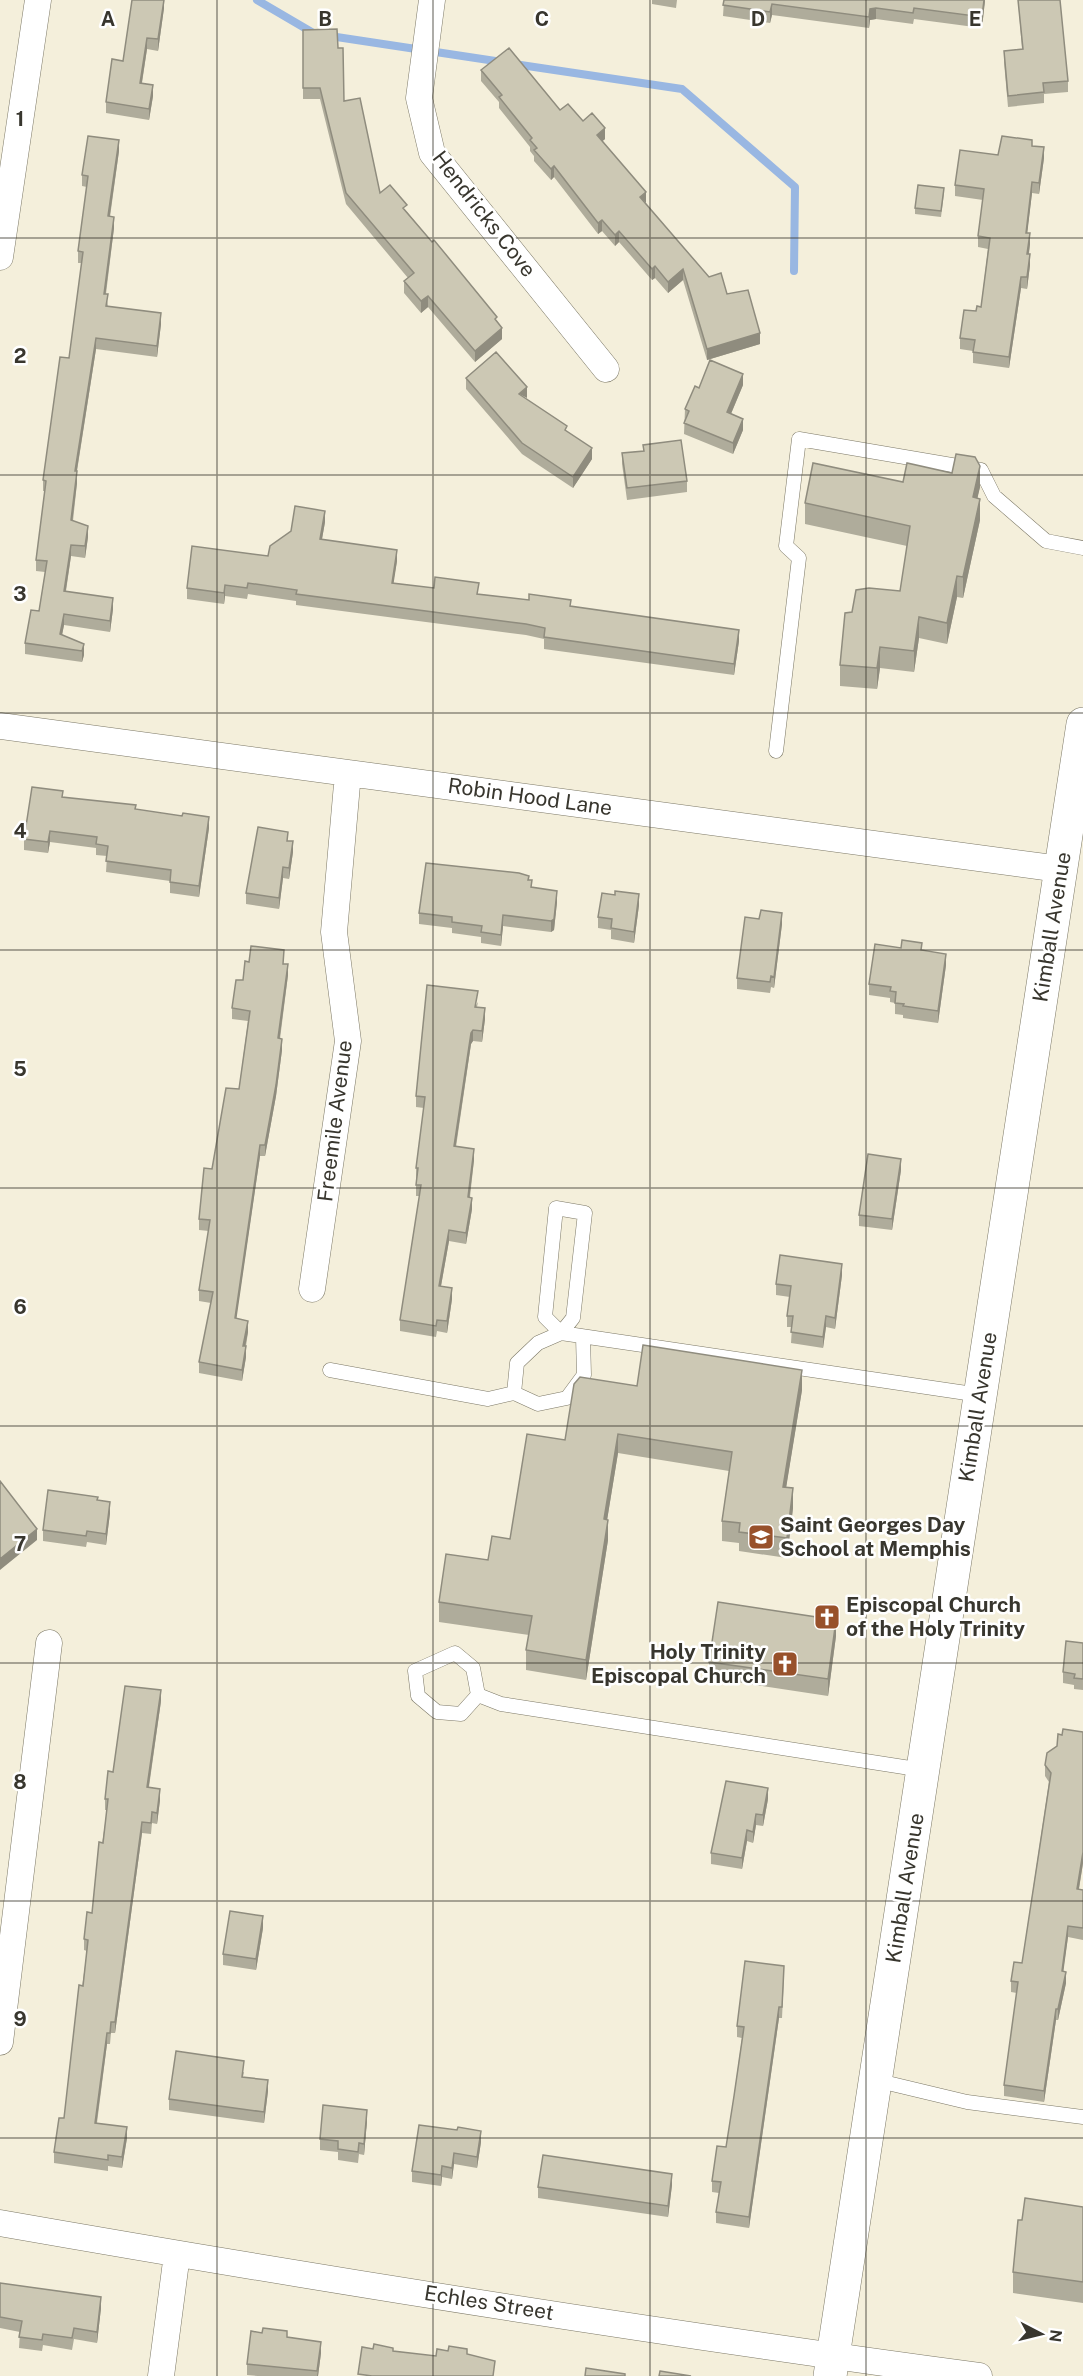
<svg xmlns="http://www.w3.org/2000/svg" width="1083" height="2376" viewBox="0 0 1083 2376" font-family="'Public Sans',sans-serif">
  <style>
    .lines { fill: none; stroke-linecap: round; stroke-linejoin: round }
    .stream { stroke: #99b7e2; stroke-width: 8 }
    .service-casing { stroke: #7c7866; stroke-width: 15 }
    .minor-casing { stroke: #7c7866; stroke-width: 27 }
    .secondary-casing { stroke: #7c7866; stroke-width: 34 }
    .service { stroke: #fff; stroke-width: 14 }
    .minor { stroke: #fff; stroke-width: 26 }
    .secondary { stroke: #fff; stroke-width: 33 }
    .wall { fill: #afac9b }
    .shaded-wall { fill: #8f8c7e }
    .building { fill: #ccc8b4; stroke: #8f8c7e; stroke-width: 1.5 }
    .grid { fill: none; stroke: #38362e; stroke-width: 1.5; stroke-opacity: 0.55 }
    .labels { text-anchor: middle; stroke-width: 5; stroke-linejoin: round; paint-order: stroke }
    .street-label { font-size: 21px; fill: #38362e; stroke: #fff }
    .poi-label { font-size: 21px; font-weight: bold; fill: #38362e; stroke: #fff; text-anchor: start }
    .grid-label { font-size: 20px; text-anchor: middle; font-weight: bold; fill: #38362e; stroke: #fff; stroke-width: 5; stroke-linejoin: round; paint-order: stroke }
  </style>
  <rect width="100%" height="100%" fill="#f4efdb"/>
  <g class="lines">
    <path class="stream" d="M257,0L315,34
      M330,36L502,62
      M514,64L682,89L795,187L794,271"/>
    <defs>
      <path id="service" d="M776,751L799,558L786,546L799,439L981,470L994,496L1046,541L1083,548
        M330,1370L488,1399L514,1393L538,1404L567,1398L584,1375L583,1337
        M514,1393L517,1363L538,1343L561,1333L545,1317L556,1208L585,1213L573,1318L561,1333L980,1395
        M478,1695L461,1714L437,1712L418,1696L415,1671L455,1653L473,1668L478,1695L501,1704L923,1770
        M875,2080L967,2102L1083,2117"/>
      <path id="minor" d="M432,0L419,98L432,153L606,369
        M0,257L38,0
        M0,726L1060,869
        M312,1289L348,1041L334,932L348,773
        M0,2042L49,1643
        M0,2223C325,2280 652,2332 979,2376
        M161,2376L177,2254"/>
      <path id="secondary" d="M830,2376L1083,724"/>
    </defs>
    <use href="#service" class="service-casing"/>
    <use href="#minor" class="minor-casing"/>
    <use href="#secondary" class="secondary-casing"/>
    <use href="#service" class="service"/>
    <use href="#minor" class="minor"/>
    <use href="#secondary" class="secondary"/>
  </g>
  <path class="wall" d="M164,0V8L158,51L147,49L142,83L153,96L149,120L106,113V102L123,61Z
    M652,0H677L676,8L652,4Z
    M724,0H985L982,28L914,19L913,24L876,19L870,20L869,28L772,15L770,23L723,16Z
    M1018,0L1068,81V92L1044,94V103L1008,107L1004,62V51L1022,49Z
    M303,30L338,48L344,101L380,193L407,212L497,321L502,339L475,362L428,307L421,313L404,293V281L408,278L346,204L320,99H303Z
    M481,70L583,121L605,139L602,141L646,204L709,277L727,294L760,344L707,360L683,280L668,293L655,278L652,280L619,242L615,246L602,231L598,234L554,177L551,180L534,161V156L530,151V147L499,108V102L481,81Z
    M1032,146L1044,158L1039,194L1032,193L1027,233L1030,244L1029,254L1030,265L1027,289L1021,288L1009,368L973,363V351L960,349V338L976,311L981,307L988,249L978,247V236L983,200L955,196V185L998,155Z
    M119,151L110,217L114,228L106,294L108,306L161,324L157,357L96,349L77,471V483L73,521L88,537L85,558L71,556L66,591L113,609L110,632L64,625L62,635L84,644V655L82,662L25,654V643L39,611L45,572L36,571V560L45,491H43V480L69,358L82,263H78V251L87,187L82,186V175Z
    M944,193L941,217L915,214V208Z
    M466,378L526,399L592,459L573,488L522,454L466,389Z
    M743,385L731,414L743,430L733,454L684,434L685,409L699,388Z
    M643,445L687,481V492L627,500L622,464V453L643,451Z
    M903,482L980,487L977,498L980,520L963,598L957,597L947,644L919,638L914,672L880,668L877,689L840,686V665L852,612L900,591L907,546L805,524V503Z
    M325,522L322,539L397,561L393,583L571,606L739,641L734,675L544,649V639L526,635L296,605V601L248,594L247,599L225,596L224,604L187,599V588L268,556L291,531Z
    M63,797L136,810L209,828L199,897L170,893V881L106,872L107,856L96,855V848L50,842L48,853L24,850V839Z
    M288,841L293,852L289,879L283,878L279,909L246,904V893Z
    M529,880L532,888L557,902L554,930L551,932L503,926L501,946L481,943V937L452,933V928L419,924V913Z
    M639,905L634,943L611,939V930L598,928V917Z
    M759,919L782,924L774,988L771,987L770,993L737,989V978Z
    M922,951L946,965L938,1023L903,1018V1015L895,1014V1003L890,1002V998L869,995V984Z
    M284,964L288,975L280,1039L282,1050L276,1096L265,1156H260L236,1318L248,1332L246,1346V1357L242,1381L199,1373V1362L211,1303L199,1301V1290L209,1231L199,1230V1219L212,1169L239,1089L248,1021L232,1019V1008L243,980Z
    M478,1002L477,1007L485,1019L482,1042L473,1041L471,1044L456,1147L474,1160L470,1197L472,1209L466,1244L449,1241L441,1286L452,1299L447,1333L437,1331L436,1337L400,1331V1320L420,1196H416V1168L424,1108L416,1107V1096Z
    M901,1170L892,1230L859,1226V1215Z
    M842,1275L835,1329L826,1327L823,1348L791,1343L792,1327H787V1316L790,1297L776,1295V1284Z
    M637,1386L802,1390L786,1487L793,1508L787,1558L739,1551V1543L722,1541V1521L729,1471L618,1453L607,1520L608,1540L586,1680L526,1670V1650L529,1635L439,1622V1602L510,1539L565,1440Z
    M98,1500L110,1513L106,1545L87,1542L86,1547L43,1541V1530Z
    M836,1636L828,1696L709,1678V1662Z
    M1083,1643V1690L1074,1689V1685L1063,1683V1672Z
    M161,1701L149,1787L160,1800L157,1824L152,1823L151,1834L142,1833L115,2033H111L110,2044H107L97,2123L127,2138L122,2168L108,2166V2171L54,2163V2152L64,2118L87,1951L84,1950V1939L92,1913L107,1810H105V1799L113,1772Z
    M1083,1732V1863L1079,1889L1083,1890V1940L1068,1937L1063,1971L1066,1983L1058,2020H1056L1044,2102L1004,2096V2085L1017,1993L1011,1992V1981L1022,1963L1049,1782L1045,1776V1765L1057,1746L1062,1735Z
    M768,1799L763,1826L756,1825L753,1843L747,1841L742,1869L711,1864V1853Z
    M263,1928L256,1970L223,1965V1954Z
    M784,1977L782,2018H779L749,2228L716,2223V2212L719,2193L712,2192V2181L726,2147L734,2096L742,2038L737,2037V2026Z
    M244,2072L243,2077L268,2091L264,2123L169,2110V2099Z
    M367,2121L364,2155L359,2154L358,2163L338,2160V2152L320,2150V2139Z
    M481,2142L477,2168L454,2164L452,2179L442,2177L441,2186L412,2182V2171Z
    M672,2185L668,2217L538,2198V2187Z
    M1083,2207V2303L1013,2293V2272L1022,2220Z
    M0,2283L101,2308L97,2343L74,2339L72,2350L43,2345L42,2351L19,2348L20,2332L0,2328Z
    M287,2337L321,2353L318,2376H258L247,2375V2364Z"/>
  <path class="shaded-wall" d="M164,0V8L158,51V39Z
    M984,0H985L982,28V17Z
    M772,4V15L770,23V12Z
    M876,8V19L870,20L869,28V17L870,9Z
    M147,38V49L140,94V83Z
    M153,85V96L149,120V109Z
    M605,128V139L597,146V135Z
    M119,140V151L108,228V216Z
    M1044,147V158L1039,194V183Z
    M554,166V177L551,180V169Z
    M1032,182V193L1026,244V233Z
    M646,192V203L640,197Z
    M114,217V228L104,305V294Z
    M602,220V231L598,234V223Z
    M619,231V242L615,246V235Z
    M1030,233V244L1027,265V254Z
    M1030,254V265L1027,289V277Z
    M655,266V278L652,280V269Z
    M683,269V280L668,293V282Z
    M1021,277V288L1009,368V357Z
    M428,296V307L421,313V301Z
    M161,313V324L157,357V346Z
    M502,328V339L475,362V351Z
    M760,333V344L707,360V349Z
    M96,338V349L75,482V471Z
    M743,374V385L727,423V412Z
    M527,387V398L519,394Z
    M743,419V430L733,454V443Z
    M592,448V459L573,488V477Z
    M980,466V487L973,518V497Z
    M77,471V483L71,531V520Z
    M980,499V520L963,598V577Z
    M325,511V522L320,550V539Z
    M88,526V537L85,558V546Z
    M71,545V556L64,602V591Z
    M397,550V561L392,594V583Z
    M957,576V597L947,644V623Z
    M225,585V596L224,604V593Z
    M113,598V609L110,632V621Z
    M64,614V625L60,645V634Z
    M919,617V638L914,672V651Z
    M739,630V641L734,675V664Z
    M84,644V655L82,662V651Z
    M880,647V668L877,689V668Z
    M209,817V828L199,897V886Z
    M50,831V842L48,853V842Z
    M293,841V852L289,879V868Z
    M283,867V878L279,909V898Z
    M557,891V902L554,930L551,932V921Z
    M639,894V905L634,943V932Z
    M782,913V924L774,988V977Z
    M503,915V926L501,946V935Z
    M946,954V965L938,1023V1011Z
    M288,964V975L278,1050V1038Z
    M485,1008V1019L482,1042V1031Z
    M473,1030V1041L471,1044L454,1157V1146L471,1033Z
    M282,1039V1050L276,1096L265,1156V1145Z
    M260,1145V1156L235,1329V1318Z
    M474,1149V1160L468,1208V1197Z
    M901,1159V1170L892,1230V1219Z
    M472,1198V1209L466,1244V1233Z
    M449,1230V1241L439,1297V1286Z
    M842,1264V1275L835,1329V1318Z
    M452,1288V1299L447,1333V1321Z
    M826,1316V1327L823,1348V1337Z
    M248,1321V1332L243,1357V1346Z
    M246,1346V1357L242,1381V1370Z
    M802,1370V1390L783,1507V1487Z
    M618,1434V1453L604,1539V1519Z
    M793,1488V1508L787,1558V1538Z
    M110,1502V1513L106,1545V1534Z
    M608,1520V1540L586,1680V1660Z
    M37,1529V1540L0,1570V1559Z
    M836,1620V1636L828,1696V1679Z
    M161,1690V1701L147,1798V1787Z
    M768,1788V1799L763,1826V1815Z
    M160,1789V1800L157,1824V1813Z
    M756,1814V1825L753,1843V1832Z
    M142,1822V1833L115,2033V2022Z
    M747,1830V1841L742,1869V1858Z
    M1083,1852V1863L1077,1900V1889Z
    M263,1916V1928L256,1970V1959Z
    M1068,1926V1937L1062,1982V1971Z
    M1066,1972V1983L1058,2020V2009Z
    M779,2007V2018L749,2228V2217Z
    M1056,2009V2020L1044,2102V2091Z
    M107,2033V2044L95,2134V2123Z
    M268,2080V2091L264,2123V2112Z
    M367,2110V2121L364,2155V2144Z
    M127,2127V2138L122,2168V2157Z
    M481,2131V2142L477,2168V2157Z
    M454,2153V2164L452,2179V2168Z
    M442,2166V2177L441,2186V2175Z
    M672,2174V2185L668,2217V2206Z
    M101,2297V2308L97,2343V2332Z
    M321,2342V2353L318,2376H317Z"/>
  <path class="building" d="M132,0H164L158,39L147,38L140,83L153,85L149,109L106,102L112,59L123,61Z
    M724,0H984L982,17L914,8L913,13L876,8L870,9L869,17L772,4L770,12L723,5Z
    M1018,0H1060L1068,81L1043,83L1044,92L1008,96L1004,51L1023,49Z
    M337,29L338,48H343L344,101L360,98L380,193L390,185L407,205L403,208L432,242L434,240L497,317L495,319L502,328L475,351L428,296L421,301L404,281L414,273L346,193L320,88H303V30Z
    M509,48L560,110L568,104L583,121L592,113L605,128L597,135L646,192L640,197L709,277L721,273L727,294L748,290L760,333L707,349L683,269L668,282L655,266L652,269L619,231L615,235L602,220L598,223L554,166L551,169L534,150L537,148L530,140L532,138L499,97L502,95L481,70Z
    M88,136L119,140L108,216L114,217L104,294H108L106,306L161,313L157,346L96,338L75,471H77L71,520L88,526L85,546L71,545L64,591L113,598L110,621L64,614L60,634L84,644L82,651L25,643L31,610L39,611L47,561L36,560L46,481L43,480L60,357L69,358L83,252L78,251L88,176L82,175Z
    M1002,136L1032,140V146L1044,147L1039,183L1032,182L1026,233H1030L1027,254H1030L1027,277H1021L1009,357L973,352L975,340L960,338L964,310L976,311L977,306L981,307L990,238L978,236L984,189L955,185L960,150L998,155Z
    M918,185L944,188L941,211L915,208Z
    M496,352L527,387L519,394L567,426L565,430L592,448L573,477L522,443L466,378Z
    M710,360L743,374L727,412L743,419L733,443L684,423L689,411L685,409L695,386L699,388Z
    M681,440L687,481L627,488L622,453L644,451L643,445Z
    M956,454L975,457L980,466L973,497L980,499L963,577L957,576L947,623L919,617L914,651L880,647L877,668L840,665L845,613L852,612L856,590L869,588L900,591L910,526L805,503L813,463L903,482L907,463L952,473Z
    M295,506L325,511L320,539L397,550L392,583L434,588L435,577L479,583L477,594L529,600V594L571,600L570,606L739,630L734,664L544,637L545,628L526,624L296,594L297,590L248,583L247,588L225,585L224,593L187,588L192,546L268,556L270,546L291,531Z
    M32,787L63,791L62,797L136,805L135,809L182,816L183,813L209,817L199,886L170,882L171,870L106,861L108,846L96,844L97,837L50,831L48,842L24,839Z
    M258,827L288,832L287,841H293L289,868L283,867L279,898L246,893Z
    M426,863L519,873L529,876L528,880H532L531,887L557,891L554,919L551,921L503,915L501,935L481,932L482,926L452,922V917L419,913Z
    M615,891L639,894L634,932L611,928L612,919L598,917L602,893L615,895Z
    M761,910L782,913L774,977L771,976L770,982L737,978L745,917L759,919Z
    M902,940L922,943L921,950L946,954L938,1011L903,1006L904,1004L895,1003L896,992L890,991L891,987L869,984L875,944L901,948Z
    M251,946L284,950L283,964H288L278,1038L282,1039L276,1085L265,1145H260L235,1318L248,1321L243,1346H246L242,1370L199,1362L213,1292L199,1290L210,1220L199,1219L204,1168L212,1169L226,1088L239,1089L250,1011L232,1008L236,980H243L245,961L249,962Z
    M427,985L478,991L475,1007L485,1008L482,1031L473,1030L471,1033L454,1146L474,1149L468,1197L472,1198L466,1233L449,1230L439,1286L452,1288L447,1321L437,1320L436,1326L400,1320L421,1185H416L418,1168H416L425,1097L416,1096Z
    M868,1154L901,1159L892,1219L859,1215Z
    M780,1255L842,1264L835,1318L826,1316L823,1337L791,1332L793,1316H787L791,1286L776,1284Z
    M643,1345L802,1370L783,1487L793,1488L787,1538L739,1532L740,1523L722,1521L732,1452L618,1434L604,1519L608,1520L586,1660L526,1650L532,1616L439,1602L446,1554L488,1560L492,1536L510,1539L527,1434L565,1440L574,1384L580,1377L637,1386Z
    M0,1481L37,1529L0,1559Z
    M48,1490L98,1497L97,1500L110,1502L106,1534L87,1531L86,1536L43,1530Z
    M718,1602L836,1620L828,1679L709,1662Z
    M1066,1641L1083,1643V1679L1074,1678L1075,1674L1063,1672Z
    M125,1686L161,1690L147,1787L160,1789L157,1813L152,1812L151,1823L142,1822L115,2022H111L110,2033H107L95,2123L127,2127L122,2157L108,2155V2160L54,2152L59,2118H64L79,1985L83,1986L88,1940L84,1939L87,1912L92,1913L99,1842L103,1843L108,1799H105L108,1771L113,1772Z
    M1063,1729L1083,1732V1852L1077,1889L1083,1890V1928L1068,1926L1062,1971L1066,1972L1058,2009H1056L1044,2091L1004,2085L1018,1982L1011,1981L1014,1962L1022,1963L1051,1773L1045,1765L1047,1753L1057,1746L1058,1734L1062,1735Z
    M726,1781L768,1788L763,1815L756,1814L753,1832L747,1830L742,1858L711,1853Z
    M230,1911L263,1916L256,1959L223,1954Z
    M745,1961L784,1966L782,2007H779L749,2217L716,2212L721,2182L712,2181L717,2146L726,2147L734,2096L744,2027L737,2026Z
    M176,2051L244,2061L242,2077L268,2080L264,2112L169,2099Z
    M323,2105L367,2110L364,2144L359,2143L358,2152L338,2149V2141L320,2139Z
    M419,2125L457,2130L458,2127L481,2131L477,2157L454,2153L452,2168L442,2166L441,2175L412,2171Z
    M543,2155L672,2174L668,2206L538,2187Z
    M1025,2198L1083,2207V2282L1013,2272L1018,2220H1022Z
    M0,2283L101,2297L97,2332L74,2328L72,2338L43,2334L42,2340L19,2337L22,2321L0,2317Z
    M263,2328L287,2331V2337L321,2342L317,2371L247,2364L251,2331L262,2333Z
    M374,2344L393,2348V2351L436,2356L437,2349L448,2351L449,2346L467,2349V2354L495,2361L493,2376H372L358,2374L362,2347L373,2349Z
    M586,2368L625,2374V2376H585Z
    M660,2371L691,2376H659Z"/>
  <path class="grid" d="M217,0V2376M433,0V2376M650,0V2376M866,0V2376M0,238H1083M0,475H1083M0,713H1083M0,950H1083M0,1188H1083M0,1426H1083M0,1663H1083M0,1901H1083M0,2138H1083"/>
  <defs>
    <symbol id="school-square" viewBox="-11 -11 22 22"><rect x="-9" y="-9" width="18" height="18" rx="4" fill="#98512b" stroke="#fff"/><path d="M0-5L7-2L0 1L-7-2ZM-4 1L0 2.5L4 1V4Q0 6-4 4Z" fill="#fff"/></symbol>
    <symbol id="church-square" viewBox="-11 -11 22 22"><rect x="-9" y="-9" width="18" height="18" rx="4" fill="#98512b" stroke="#fff"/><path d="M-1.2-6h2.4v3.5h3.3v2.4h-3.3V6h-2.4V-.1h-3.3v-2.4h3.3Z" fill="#fff"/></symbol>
  </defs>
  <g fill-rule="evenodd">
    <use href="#school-square" x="746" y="1522" width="30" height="30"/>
    <use href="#church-square" x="812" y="1602" width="30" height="30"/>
    <use href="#church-square" x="770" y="1649" width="30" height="30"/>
  </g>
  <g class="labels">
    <g class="street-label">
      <text transform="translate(484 214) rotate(52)" y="7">Hendricks Cove</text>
      <text transform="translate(530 797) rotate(8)" y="7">Robin Hood Lane</text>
      <text transform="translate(1052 927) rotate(-81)" y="7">Kimball Avenue</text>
      <text transform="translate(335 1121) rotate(-83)" y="7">Freemile Avenue</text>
      <text transform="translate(978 1407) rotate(-81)" y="7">Kimball Avenue</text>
      <text transform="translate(905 1888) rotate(-81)" y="7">Kimball Avenue</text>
      <text transform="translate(489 2303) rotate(9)" y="7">Echles Street</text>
    </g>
    <g class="poi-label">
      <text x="780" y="1532">Saint Georges Day<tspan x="780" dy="24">School at Memphis</tspan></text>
      <text x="846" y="1612">Episcopal Church<tspan x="846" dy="24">of the Holy Trinity</tspan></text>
      <text x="766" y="1659" text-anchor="end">Holy Trinity<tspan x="766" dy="24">Episcopal Church</tspan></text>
    </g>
  </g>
  <g class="grid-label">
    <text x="108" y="26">A</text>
    <text x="325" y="26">B</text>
    <text x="542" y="26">C</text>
    <text x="758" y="26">D</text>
    <text x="975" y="26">E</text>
    <text x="20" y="126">1</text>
    <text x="20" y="363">2</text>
    <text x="20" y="601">3</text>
    <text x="20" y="838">4</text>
    <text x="20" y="1076">5</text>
    <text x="20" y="1314">6</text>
    <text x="20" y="1551">7</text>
    <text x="20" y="1789">8</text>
    <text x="20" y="2026">9</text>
  </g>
  <g transform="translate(1041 2334) rotate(97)" stroke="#ffffff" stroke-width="4.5" paint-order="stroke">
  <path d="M0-4.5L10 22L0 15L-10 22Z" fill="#38362e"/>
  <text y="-9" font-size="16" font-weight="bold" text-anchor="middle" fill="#38362e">N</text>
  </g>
</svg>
